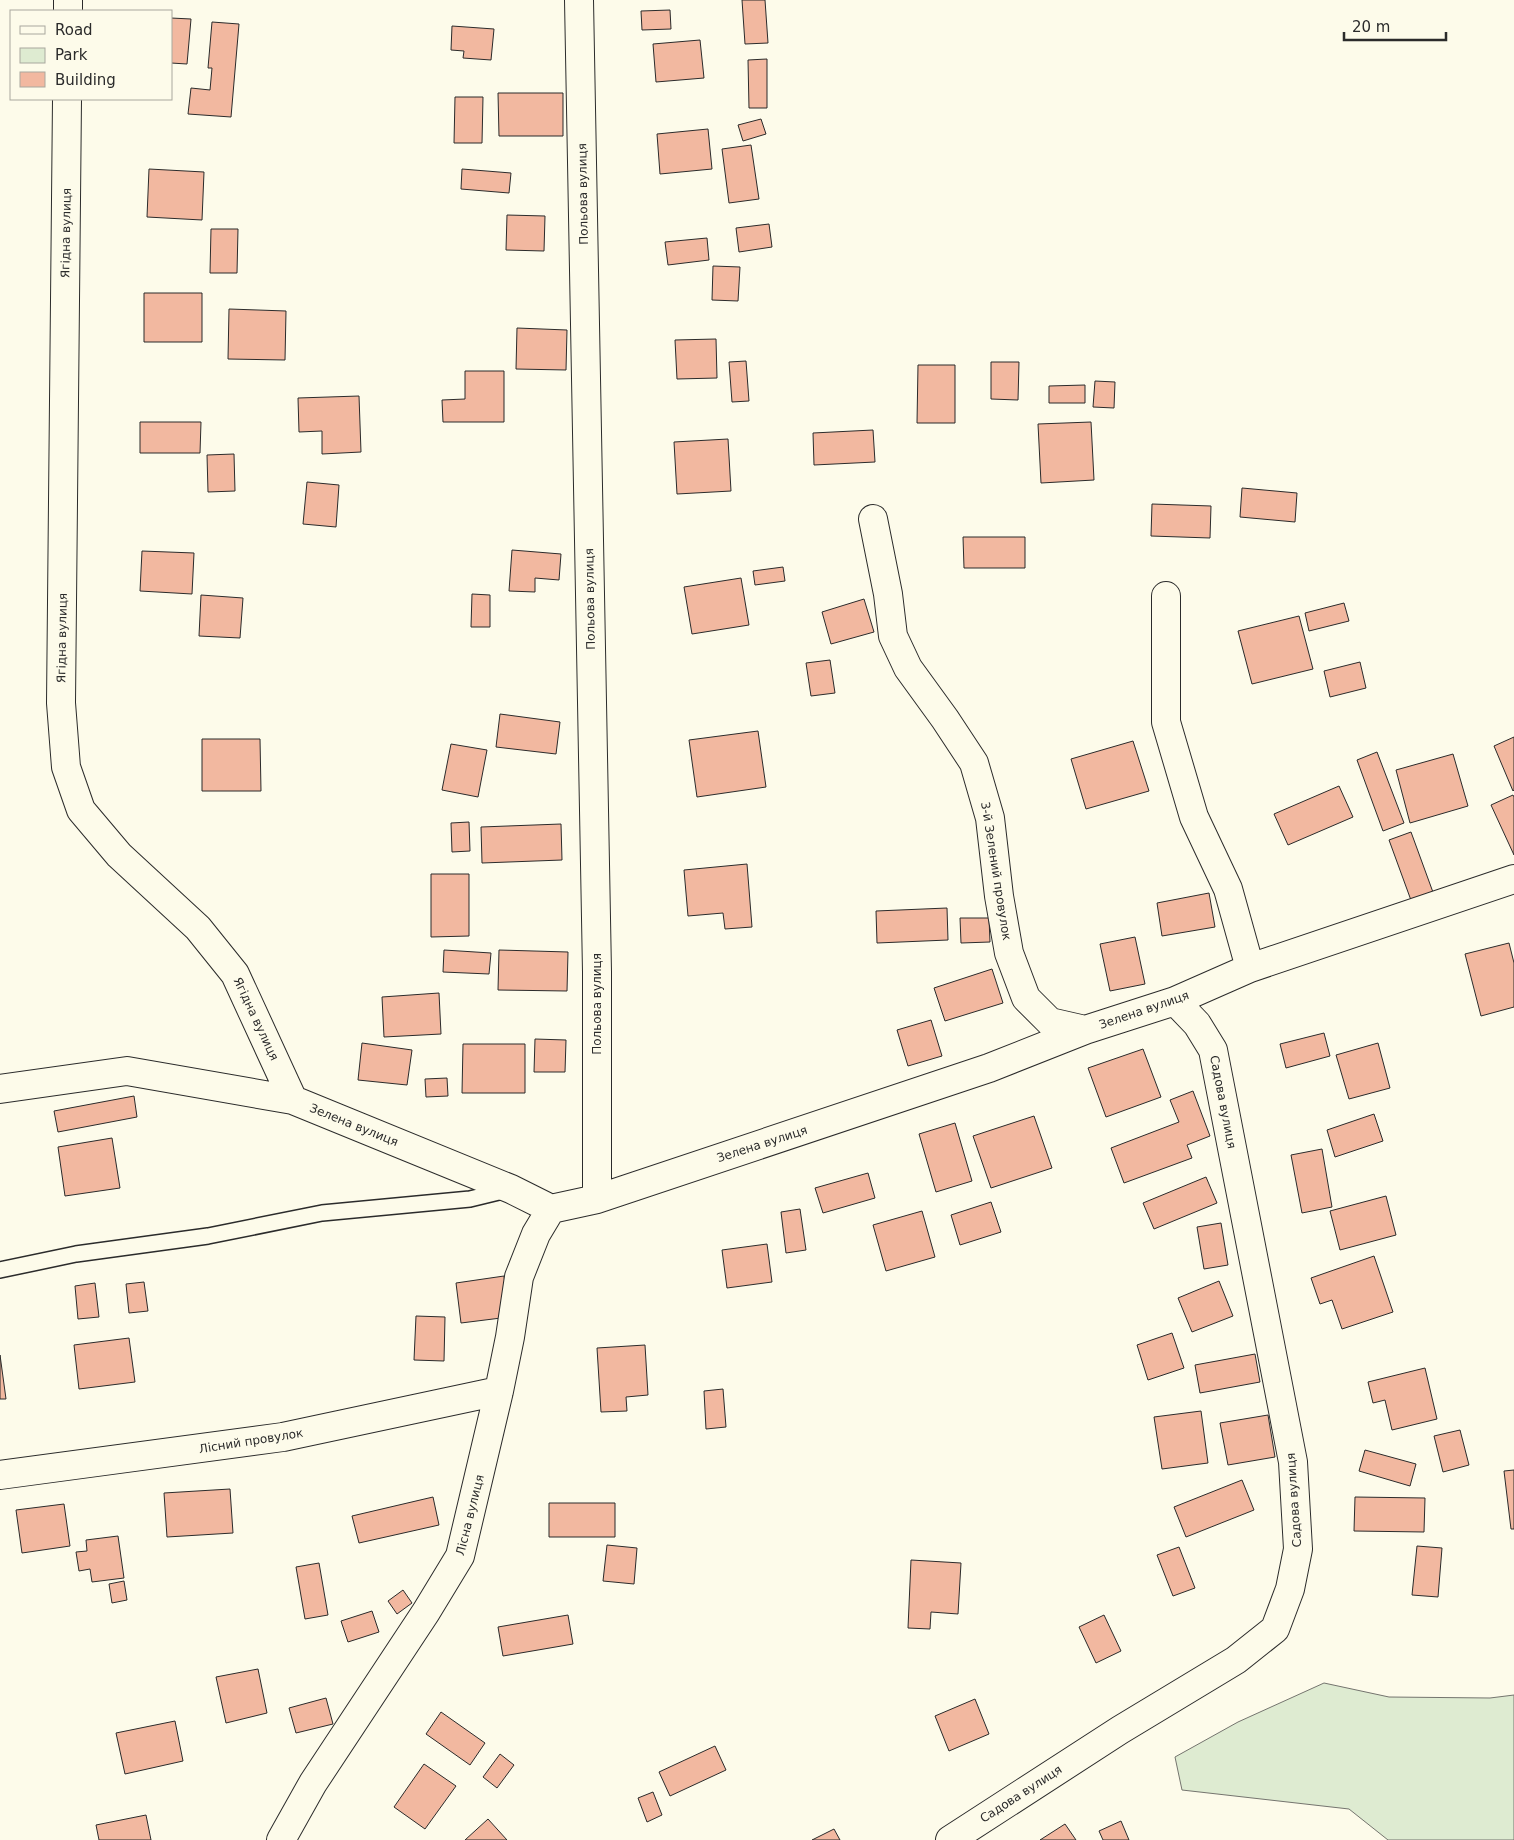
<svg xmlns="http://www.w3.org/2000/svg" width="1514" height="1840" viewBox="0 0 1514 1840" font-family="'DejaVu Sans',sans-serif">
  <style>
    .green { fill: #deebd1; stroke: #74746e }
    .building { fill: #f2b8a0; stroke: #2b2b2b }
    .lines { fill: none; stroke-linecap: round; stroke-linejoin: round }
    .lane-casing { stroke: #2b2b2b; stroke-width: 18 }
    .street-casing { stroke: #2b2b2b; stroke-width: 30 }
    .lane { stroke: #fdfbea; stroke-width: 15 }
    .street { stroke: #fdfbea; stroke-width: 28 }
    .labels { text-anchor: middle; stroke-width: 4; stroke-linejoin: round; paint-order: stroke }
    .street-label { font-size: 12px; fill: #2b2b2b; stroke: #fdfbea }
  </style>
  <rect width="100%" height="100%" fill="#fdfbea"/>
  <path class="green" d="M1324,1683L1389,1697L1490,1698L1514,1695V1840H1388L1349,1809L1182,1790L1175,1757L1238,1722Z"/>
  <path class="building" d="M742,0H765L768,43L745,44Z
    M670,10L671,29L642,30L641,11Z
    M171,18L191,19L187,64L171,63Z
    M212,22L239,24L231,117L188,114L191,88L210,90L212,68H208Z
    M452,26L494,29L491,60L463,58L464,51L451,50Z
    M700,40L704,78L656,82L653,44Z
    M767,59V108H749L748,60Z
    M498,93H563V136H499Z
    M455,97H483L482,143H454Z
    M761,119L766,134L743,141L738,125Z
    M708,129L712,169L660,174L657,134Z
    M751,145L759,199L729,203L722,149Z
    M149,169L204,172L202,220L147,217Z
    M462,169L511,173L509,193L461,189Z
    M507,215L545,216L544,251L506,250Z
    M769,224L772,247L739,252L736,228Z
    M211,229H238L237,273H210Z
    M707,238L709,260L668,265L665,242Z
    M713,266L740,267L738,301L712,300Z
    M144,293H202V342H144Z
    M229,309L286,311L285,360L228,359Z
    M517,328L567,330L566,370L516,369Z
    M716,339L717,378L677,379L675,340Z
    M746,361L749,401L732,402L729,362Z
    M991,362H1019L1018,400L991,399Z
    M918,365H955V423H917Z
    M465,371H504V422H443L442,400L465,399Z
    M1095,381L1115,382L1114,408L1093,407Z
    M1085,385V403H1049V386Z
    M359,396L361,452L322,454V431L299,432L298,398Z
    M140,422H201L200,453H140Z
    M1091,422L1094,480L1041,483L1038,424Z
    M873,430L875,462L814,465L813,433Z
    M728,439L731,491L677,494L674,442Z
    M234,454L235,491L208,492L207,455Z
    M307,482L339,485L336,527L303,524Z
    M1242,488L1297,493L1295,522L1240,517Z
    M1152,504L1211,506L1210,538L1151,536Z
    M963,537H1025V568H964Z
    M512,550L561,554L559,580L535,578V592L509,591Z
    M142,551L194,553L192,594L140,591Z
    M783,567L785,581L755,585L753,571Z
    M741,578L749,625L692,634L684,587Z
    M472,594L490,595V627H471Z
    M201,595L243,598L240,638L199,636Z
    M864,599L874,632L831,644L822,612Z
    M1344,603L1349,621L1309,631L1305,613Z
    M1299,616L1313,669L1252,684L1238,631Z
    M830,660L835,693L811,696L806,663Z
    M1360,662L1366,688L1330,697L1324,671Z
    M500,714L560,722L556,754L496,747Z
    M758,731L766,787L697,797L689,740Z
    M1514,737V790L1513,791L1494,746Z
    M202,739H260L261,791H202Z
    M1133,741L1149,791L1086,809L1071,759Z
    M451,744L487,750L478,797L442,790Z
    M1377,752L1404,823L1383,831L1357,760Z
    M1453,754L1468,806L1410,823L1396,770Z
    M1339,786L1353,817L1288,845L1274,814Z
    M1513,795L1514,797V855L1491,805Z
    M469,822L470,851L452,852L451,823Z
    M561,824L562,860L482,863L481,827Z
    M1411,832L1434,895L1412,903L1389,840Z
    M747,864L752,927L725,929L723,913L688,916L684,870Z
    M431,874H469V936L431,937Z
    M1209,893L1215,927L1162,936L1157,903Z
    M947,908L948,940L877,943L876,911Z
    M960,918H989L990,942L961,943Z
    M1135,937L1145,984L1110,991L1100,944Z
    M1509,943L1514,963V1007L1481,1016L1465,954Z
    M444,950L491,953L489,974L443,972Z
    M499,950L568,952L567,991L498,990Z
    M992,969L1003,1003L945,1021L934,988Z
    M439,993L441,1034L384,1037L382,997Z
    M931,1020L942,1056L908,1066L897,1030Z
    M1324,1033L1330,1056L1286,1068L1280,1044Z
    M535,1039L566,1040L565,1072H534Z
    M362,1043L412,1050L407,1085L358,1080Z
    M1378,1043L1390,1088L1349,1099L1336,1055Z
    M463,1044H525V1093H462Z
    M1143,1049L1161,1097L1106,1117L1088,1068Z
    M447,1078L448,1096L426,1097L425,1079Z
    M1193,1091L1210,1136L1187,1145L1192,1158L1124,1183L1111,1148L1179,1122L1170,1100Z
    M134,1096L137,1117L58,1132L54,1111Z
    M1374,1114L1383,1141L1335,1157L1327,1130Z
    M1034,1116L1052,1168L991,1188L973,1136Z
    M955,1123L972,1181L936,1192L919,1134Z
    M112,1138L120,1188L65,1196L58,1147Z
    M1322,1149L1332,1207L1302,1213L1291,1155Z
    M868,1173L875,1198L823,1213L815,1188Z
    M1206,1177L1217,1203L1154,1229L1143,1203Z
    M1386,1196L1396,1235L1340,1250L1330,1211Z
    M991,1202L1001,1232L960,1245L951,1215Z
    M800,1209L806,1250L786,1253L781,1212Z
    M922,1211L935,1257L886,1271L873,1225Z
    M1221,1223L1228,1265L1204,1269L1197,1227Z
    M767,1244L772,1282L727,1288L722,1250Z
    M1374,1256L1393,1312L1342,1329L1332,1300L1320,1304L1311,1278Z
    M504,1276L509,1317L461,1323L456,1283Z
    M1219,1281L1233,1316L1192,1332L1178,1298Z
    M144,1282L148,1311L129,1313L126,1284Z
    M95,1283L99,1317L78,1319L75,1286Z
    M416,1316L445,1317L444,1361L414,1360Z
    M1172,1333L1184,1368L1148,1380L1137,1345Z
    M129,1338L135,1382L79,1389L74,1345Z
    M645,1345L648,1395L626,1397L627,1411L601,1412L597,1348Z
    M1255,1354L1260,1382L1200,1393L1195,1365Z
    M0,1355L6,1399H0Z
    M1425,1368L1437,1419L1392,1430L1385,1400L1373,1403L1368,1382Z
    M723,1389L726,1427L706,1429L704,1391Z
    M1201,1411L1208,1463L1162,1469L1154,1417Z
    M1268,1415L1275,1457L1228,1465L1220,1423Z
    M1460,1430L1469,1465L1443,1472L1434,1436Z
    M1365,1450L1416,1464L1410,1486L1359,1471Z
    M1514,1470V1529H1511L1504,1471Z
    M1242,1480L1254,1510L1186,1537L1174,1507Z
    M230,1489L233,1533L167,1537L164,1493Z
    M433,1497L439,1525L359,1543L352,1516Z
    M1355,1497L1425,1498L1424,1532L1354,1531Z
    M549,1503H615V1537H549Z
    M64,1504L70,1546L22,1553L16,1510Z
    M118,1536L124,1578L92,1582L90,1569L79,1571L76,1552L87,1551L86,1540Z
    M607,1545L637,1548L634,1584L603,1581Z
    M1417,1546L1442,1548L1438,1597L1412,1595Z
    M1179,1547L1195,1588L1173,1596L1157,1555Z
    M911,1560L961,1563L958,1614L931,1612L930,1629L908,1628Z
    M319,1563L328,1615L305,1619L296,1567Z
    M124,1581L127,1600L112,1603L109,1584Z
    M403,1590L412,1603L397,1614L388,1601Z
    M372,1611L379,1632L348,1642L341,1621Z
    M568,1615L573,1644L503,1656L498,1627Z
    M1104,1615L1121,1651L1096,1663L1079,1627Z
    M258,1669L267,1713L226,1723L216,1677Z
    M326,1698L333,1724L296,1733L289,1708Z
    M975,1699L989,1734L949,1751L935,1716Z
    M441,1712L485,1743L470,1765L426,1734Z
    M175,1721L183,1761L125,1774L116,1733Z
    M715,1746L726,1770L670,1796L659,1772Z
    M500,1754L514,1765L497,1788L483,1777Z
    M424,1764L456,1786L425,1829L394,1807Z
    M653,1792L662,1815L647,1822L638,1798Z
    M146,1815L151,1840H99L96,1825Z
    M488,1819L507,1840H465Z
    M1121,1821L1129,1840H1103L1099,1831Z
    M1065,1824L1076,1840H1040Z
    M834,1829L840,1840H812Z"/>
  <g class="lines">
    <defs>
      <path id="lane" d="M0,1270L76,1254L208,1236L322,1213L470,1199L507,1190"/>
      <path id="street" d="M579,0L597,972V1199
        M68,11V0
        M67,99L61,703L66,767L81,810L119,855L198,928L235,974L293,1100
        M873,519L888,594L893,636L908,668L945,719L974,763L990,818L999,896L1009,953L1026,998L1050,1022L1085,1030
        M1166,596V722L1194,817L1228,889L1250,968
        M0,1089L127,1071L293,1100L511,1189L551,1209L597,1199L989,1068L1085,1030L1175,1001L1250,968L1514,879
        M0,1475L283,1437L499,1391
        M281,1840L313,1783L426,1612L460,1556L499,1391L510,1337L519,1277L536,1234L551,1209
        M950,1840L1120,1730L1236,1660L1275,1629L1290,1589L1298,1549L1293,1462L1213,1050L1197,1024L1175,1001"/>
    </defs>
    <use href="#lane" class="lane-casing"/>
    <use href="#street" class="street-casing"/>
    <use href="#lane" class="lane"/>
    <use href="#street" class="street"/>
  </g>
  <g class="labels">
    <g class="street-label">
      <text transform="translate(583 194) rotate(-91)" y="4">Польова вулиця</text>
      <text transform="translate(66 233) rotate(-89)" y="4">Ягідна вулиця</text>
      <text transform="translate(590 599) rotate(-91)" y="4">Польова вулиця</text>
      <text transform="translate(62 638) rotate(-89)" y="4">Ягідна вулиця</text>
      <text transform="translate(996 871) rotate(81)" y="4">3-й Зелений провулок</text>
      <text transform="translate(597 1004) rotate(-90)" y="4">Польова вулиця</text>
      <text transform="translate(1144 1010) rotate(-19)" y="4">Зелена вулиця</text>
      <text transform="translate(256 1019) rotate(65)" y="4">Ягідна вулиця</text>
      <text transform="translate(1223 1102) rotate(79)" y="4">Садова вулиця</text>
      <text transform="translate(354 1125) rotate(22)" y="4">Зелена вулиця</text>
      <text transform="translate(762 1144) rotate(-18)" y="4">Зелена вулиця</text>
      <text transform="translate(251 1441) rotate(-9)" y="4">Лісний провулок</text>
      <text transform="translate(1294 1500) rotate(-94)" y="4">Садова вулиця</text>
      <text transform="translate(470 1515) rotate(-76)" y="4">Лісна вулиця</text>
      <text transform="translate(1021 1794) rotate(-33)" y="4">Садова вулиця</text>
    </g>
  </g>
  <rect x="10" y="10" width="162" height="90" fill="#fdfbea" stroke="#a9a89e"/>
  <rect x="20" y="26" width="25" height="8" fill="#fdfbea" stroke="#a9a89e"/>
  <text x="55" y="35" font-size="15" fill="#2b2b2b">Road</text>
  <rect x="20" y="48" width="25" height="15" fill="#deebd1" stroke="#a9a89e"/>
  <text x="55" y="60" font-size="15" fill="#2b2b2b">Park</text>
  <rect x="20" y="72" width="25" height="15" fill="#f2b8a0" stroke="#a9a89e"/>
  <text x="55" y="85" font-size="15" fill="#2b2b2b">Building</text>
  <path d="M1344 32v8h102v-8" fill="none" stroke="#2b2b2b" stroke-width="2.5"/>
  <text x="1352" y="32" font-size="15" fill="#2b2b2b" stroke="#fdfbea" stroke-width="4" paint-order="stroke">20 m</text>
</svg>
